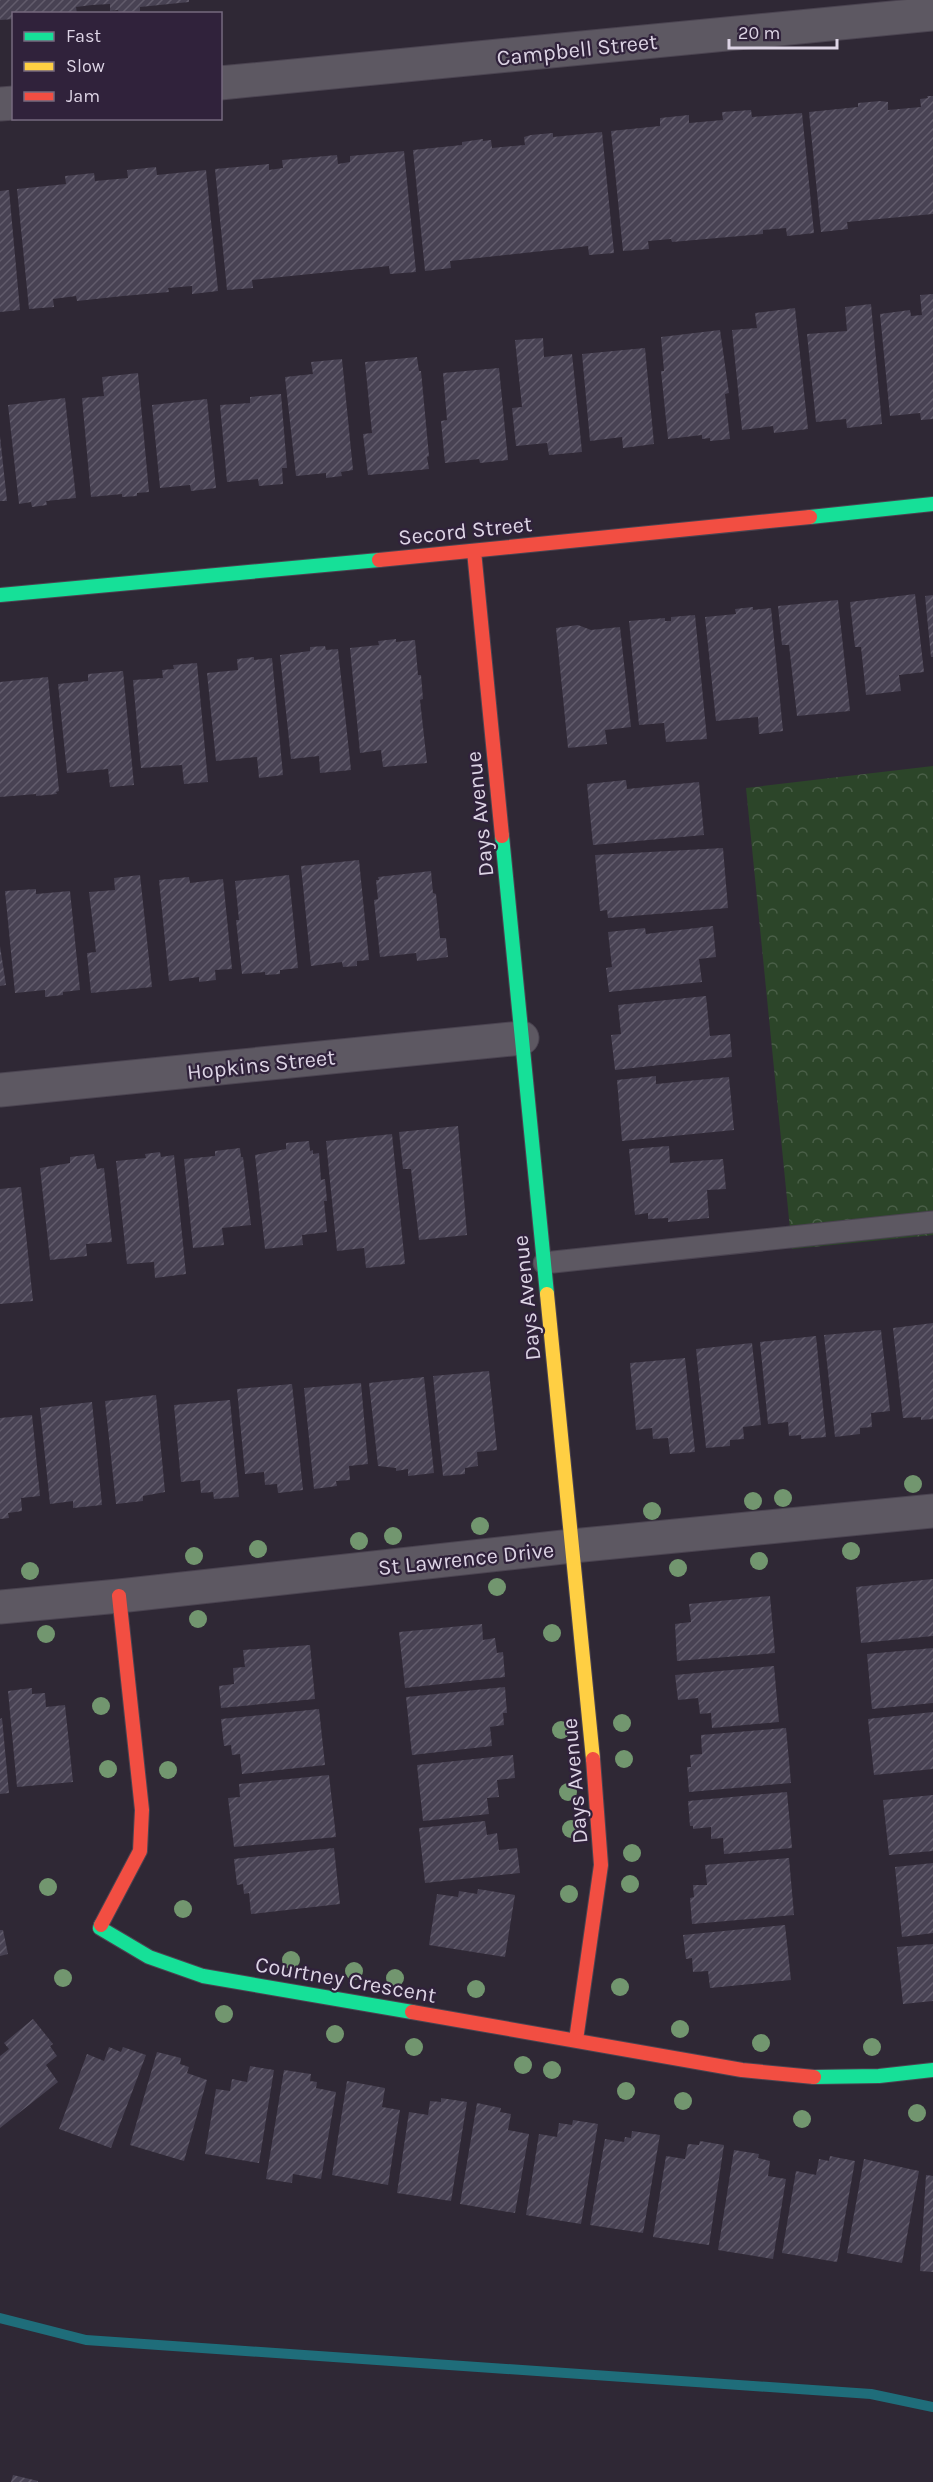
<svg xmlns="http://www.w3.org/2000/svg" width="933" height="2482" viewBox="0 0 933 2482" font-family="Karla,sans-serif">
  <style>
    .park { fill: url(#park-crowns) }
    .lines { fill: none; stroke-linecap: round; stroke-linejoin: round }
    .stream { stroke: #1f6d7a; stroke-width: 10 }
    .building { fill: url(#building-hatch) }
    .lane-casing { stroke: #4b4451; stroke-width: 23 }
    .street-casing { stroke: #4b4451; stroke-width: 35 }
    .fast-casing { stroke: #4b4451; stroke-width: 16 }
    .slow-casing { stroke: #4b4451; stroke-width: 16 }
    .jam-casing { stroke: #4b4451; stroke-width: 16 }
    .lane { stroke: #5d5862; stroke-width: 21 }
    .street { stroke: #5d5862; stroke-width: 33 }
    .fast { stroke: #16e098; stroke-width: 14 }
    .slow { stroke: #ffcf43; stroke-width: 14 }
    .jam { stroke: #f24e42; stroke-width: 14 }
    .tree { fill: #72966f }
    .labels { text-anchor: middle; stroke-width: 4.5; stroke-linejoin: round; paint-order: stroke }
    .street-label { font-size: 22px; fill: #ddd4e5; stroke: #30223b }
  </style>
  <defs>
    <pattern id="park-crowns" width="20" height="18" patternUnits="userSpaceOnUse" patternTransform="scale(1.5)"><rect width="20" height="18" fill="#2c4529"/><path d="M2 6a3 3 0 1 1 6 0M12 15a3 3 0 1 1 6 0" fill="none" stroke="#4a5f48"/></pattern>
    <pattern id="building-hatch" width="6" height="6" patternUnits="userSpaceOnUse" patternTransform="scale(1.5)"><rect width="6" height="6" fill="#484253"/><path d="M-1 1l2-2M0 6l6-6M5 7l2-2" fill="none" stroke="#625c6c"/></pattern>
  </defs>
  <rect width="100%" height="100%" fill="#2f2835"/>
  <path class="park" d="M933,766V1235L792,1249L746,788Z"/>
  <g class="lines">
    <path class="stream" d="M0,2318L86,2340L871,2394L933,2407"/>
  </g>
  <path class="building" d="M0,0H189V2L140,7V11L119,13L118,10L110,11V4L92,5L76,7L77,14H14V19L0,20Z
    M927,96H933V214L847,222L848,229L821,232L809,112L858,107V103L880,101L888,102V110L921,107L920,99L928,98Z
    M751,110L752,117L802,113L814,233L787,236L786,228L763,230V234L672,242L671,239L648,241L649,249L623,251L611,131L660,126V118L689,115V123L723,120L722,112Z
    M602,132L614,253L589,255L588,246L450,261L451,268L425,271L413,150L462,145V142L483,139V141L491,140L492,148L525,145L524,137L531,135L553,133V137Z
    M404,151L416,272L390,274L389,266L252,280L253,288L227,290L215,169L269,164V170L283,168L282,160L337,155L338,164L350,162V156Z
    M156,167L157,175L206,170L218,291L192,294V286L168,288L169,292L123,296L77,301L76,296L53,299L54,307L29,309L17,189L66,184L65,176L94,173L95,181L128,178L127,170Z
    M9,190L20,310L0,312V191Z
    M933,294V419L921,420L920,413L890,416L880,314L910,310L911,316L922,315L920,295Z
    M871,304L882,424L847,428L846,419L816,422L807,334L847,331L845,307Z
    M795,308L808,429L774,433L773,426L742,430L732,330L757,328L755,313Z
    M720,330L729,393L725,394L730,439L710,441V438L702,439V435L668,439L661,371H664L661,337Z
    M543,338L544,357L572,354L582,452L549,455L547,443L516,446L512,408L522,407L515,340Z
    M645,348L654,444L623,448L622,437L590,441L582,354Z
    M417,357L419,371H421L429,456L427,457L429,469L368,475L363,434L372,433L365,362Z
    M342,359L353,470L341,472L342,476L326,478V473L296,476L285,377L313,374L311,362Z
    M499,368L508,460L480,463L479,459L445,463L441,421L447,420L443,373Z
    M138,373L149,492L137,493V496L122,497V494L91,497L82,398L104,396L102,377Z
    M281,394L287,468H282L283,484L259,486L258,479L227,482L220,405L250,403V397Z
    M65,398L76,498L46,501L47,505L32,507L31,502L19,504L8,405Z
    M207,399L216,488L191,491L190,485L160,488L152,405Z
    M0,436L7,501H0Z
    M915,594L924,672L899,675L901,691L866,695L861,647H855L850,602Z
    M933,595V657H931L925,596Z
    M838,600L850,711L797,716L789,645H782L778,606Z
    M753,607V610L771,608L783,731L759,734L758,717L716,721L705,617L736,614L735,609Z
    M695,615L707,739L666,742L664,723L639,725L629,621L665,618V621H671V617Z
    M578,625L591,630L620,627L631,727L605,730L607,744L568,748L556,628Z
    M396,639V642L415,640L418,675H421L423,699L420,700L427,763L383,767L381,750L360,753L350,648L379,645L378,641Z
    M325,646L326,650L338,649L351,770L320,773L319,756L291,759L280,655L310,651V647Z
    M254,657V660L272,658L283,775L259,778L257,757L216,761L207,673L238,670L237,659Z
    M197,663L208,782L184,784L182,765L141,768L133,680L163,678L162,670L174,669L173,665Z
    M123,671L134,785L110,787L108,769L67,773L58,684L88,681V674Z
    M48,677L59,791L56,792L57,794L36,796V794L0,797V682Z
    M626,780L627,789L699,782L704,835L593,845L587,784Z
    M723,848L728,908L608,918L607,910L600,911L595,855Z
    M359,860L369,960L357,961V966L343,967L342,962L311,966L301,866Z
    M431,871L433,893L436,894L440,938H446L448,957L417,961L416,953L380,957L374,900L378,899L376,880H379L378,877Z
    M140,875L152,987L91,993L87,953L96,952L89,892L115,890L114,878Z
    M289,875L298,968L280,970V974L265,975V972L242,974L236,920H239L235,881Z
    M189,877L190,883L223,879L232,969L215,970L216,980L199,982V977L169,981L159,880Z
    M36,889V894L70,891L80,990L63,992V995L45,997V990L15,993L5,891Z
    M713,926L716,957L699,959L702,982L609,992L606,968L612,967L608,932L645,928L646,934Z
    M0,946L6,985L0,986Z
    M706,996L710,1036L730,1034L732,1057L615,1070L611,1035L621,1034L618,1005Z
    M656,1076V1084L729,1077L734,1130L622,1141L617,1080Z
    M458,1126L467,1235L419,1240L411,1169H403L399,1132Z
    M392,1134L405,1264L366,1268L364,1248L337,1251L326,1141Z
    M309,1141L310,1151L313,1150V1154L319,1153L321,1180L325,1179L327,1201H324L327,1232L302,1235L303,1245L265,1249L255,1155L286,1149V1143Z
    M669,1146L670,1163L723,1159L726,1189L707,1190L709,1218L668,1222V1218L648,1219V1213L635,1215L629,1149Z
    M240,1148L241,1157H243L251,1225L222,1228L224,1245L193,1248L184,1159L215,1156V1151Z
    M160,1152L161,1157L174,1155L186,1274L155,1278L154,1262L127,1264L116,1161L146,1158L145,1154Z
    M94,1154L97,1169L104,1168L112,1242L86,1244L87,1256L50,1260L40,1168L70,1163V1157Z
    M21,1187L33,1301L0,1304V1189Z
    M933,1323V1419L921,1420V1417L903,1418L893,1328Z
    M881,1330L890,1411L871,1413L872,1427L860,1428V1434L835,1437L824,1335Z
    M816,1336L826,1437L801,1439V1435L789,1436L788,1422L768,1424L760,1342Z
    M752,1343L761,1425L743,1427L744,1439L730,1440V1446L706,1448L696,1349Z
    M685,1358L695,1452L670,1454L668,1438L653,1439L652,1428L636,1430L630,1363Z
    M489,1371L497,1450L477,1452L478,1466L465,1468V1474L443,1476L433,1376Z
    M424,1377L434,1473L408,1476V1469L396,1471V1468L378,1466L369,1383Z
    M361,1383L368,1464L349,1466L350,1480L336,1481L337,1486L314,1489L304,1388Z
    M292,1384L303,1490L278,1493L277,1484L265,1485L264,1472L245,1474L237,1389Z
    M156,1395L165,1492L143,1496V1501L116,1504L105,1401Z
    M230,1400L239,1497L214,1499L213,1492L201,1493L200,1480L181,1482L174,1405Z
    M92,1402L102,1505L73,1508V1501L50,1504L40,1408Z
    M32,1415L40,1496L21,1498L22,1511L8,1513L9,1518L0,1519V1418Z
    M933,1579V1636L861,1643L856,1587Z
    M770,1596L775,1653L677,1661L675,1624L691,1622L689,1604Z
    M482,1624L483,1640L495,1638L497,1653L503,1652L505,1677L405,1688L399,1632Z
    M310,1645L315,1699L221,1708L219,1686L234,1684L233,1668L245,1667L243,1650Z
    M933,1648V1703L872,1709L867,1654Z
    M774,1666L779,1722L712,1728L711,1713L700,1714L698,1698L678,1700L675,1675Z
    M505,1687L507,1713H503L504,1725L490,1727L492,1746L412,1755L406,1697Z
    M32,1688V1694L45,1693L46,1707L65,1705L73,1782L17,1787L8,1691Z
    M319,1709L325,1765L242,1774L240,1754L232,1755L231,1745L224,1746L221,1719Z
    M933,1712V1769L874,1775L868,1719Z
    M2,1718L9,1793L0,1794V1719Z
    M786,1728L791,1783L689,1792L687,1767H691L690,1755L702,1754L701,1735Z
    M513,1755L515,1778L497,1780L499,1797L487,1798L489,1814L423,1821L417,1765Z
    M329,1775L336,1837L234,1847L228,1798L240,1797L239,1784Z
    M787,1792L792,1848L724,1854L723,1838L711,1839V1827L693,1829V1826H690L688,1801Z
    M933,1795V1851L889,1855L883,1800Z
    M485,1821L487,1835L497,1833L499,1850L517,1848L520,1873L425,1883L419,1828Z
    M334,1848L340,1904L251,1914L249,1893L244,1894L243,1884L237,1885L234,1859Z
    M789,1858L794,1915L692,1924L690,1898L694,1897L693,1885H707L705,1865Z
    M933,1863V1933L902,1937L895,1867Z
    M478,1889L515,1895L505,1957L429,1945L437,1894L458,1897L459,1891L477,1894Z
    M785,1925L791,1980L710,1988L708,1971L693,1972L692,1958L686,1959L683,1935Z
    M0,1930H3L8,1954L0,1956Z
    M933,1944V2001L903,2004L897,1947Z
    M33,2019L53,2044L50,2046L57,2056L46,2065L58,2082L0,2128V2056L9,2049L4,2043Z
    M109,2047L121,2052L123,2047L146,2055L111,2148L59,2129L87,2054L104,2061Z
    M157,2052L181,2058L180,2064L189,2067L187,2073L207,2080L184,2161L130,2145Z
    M250,2066L274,2070L259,2163L205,2154L216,2089L230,2091L232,2079L247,2082Z
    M284,2070L311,2074L310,2081L317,2082L316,2088L336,2092L321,2179L293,2174L292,2183L266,2179Z
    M347,2081L385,2088L382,2107L400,2110L388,2185L332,2175Z
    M441,2098L467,2102L451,2201L397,2193L409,2112L428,2115L430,2101L441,2102Z
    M477,2103L501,2108L500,2112L511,2114L508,2130L529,2134L515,2213L460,2204Z
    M573,2120L598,2124L581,2224L526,2215L539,2134L557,2137L559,2123L572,2125Z
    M632,2131L660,2135L643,2233L590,2225L605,2139L624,2142L625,2137L631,2138Z
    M700,2141L724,2145L709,2245L653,2237L666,2156L685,2159L688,2144L699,2145Z
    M734,2150L759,2154L758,2158L770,2161L768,2176L786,2179L773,2259L718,2250Z
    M830,2156L855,2161L837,2262L782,2253L796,2171L816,2175L819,2159L829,2161Z
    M864,2159L919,2171L902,2263L847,2253Z
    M926,2175L933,2176V2272L920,2271Z
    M13,2475L38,2481V2482H11Z"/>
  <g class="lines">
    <defs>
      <path id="lane" d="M544,1263L933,1222"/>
      <path id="street" d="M220,83L933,14
        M0,104L14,103
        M0,1090L522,1038
        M0,1607L119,1596L572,1546L933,1511"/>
      <path id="fast" d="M810,517L933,504
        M0,595L379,560
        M502,836L547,1294
        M101,1925L100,1928L149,1957L203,1976L412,2012
        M814,2077L879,2076L933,2070"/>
      <path id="slow" d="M547,1294L593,1759"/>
      <path id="jam" d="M474,551L502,836
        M379,560L810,517
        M101,1925L140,1851L142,1810L119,1596
        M412,2012L742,2070L814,2077
        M576,2040L601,1865L593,1759"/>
    </defs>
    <use href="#lane" class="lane-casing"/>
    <use href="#street" class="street-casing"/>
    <use href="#fast" class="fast-casing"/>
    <use href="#slow" class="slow-casing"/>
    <use href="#jam" class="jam-casing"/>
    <use href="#lane" class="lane"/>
    <use href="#street" class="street"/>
    <use href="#fast" class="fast"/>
    <use href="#slow" class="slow"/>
    <use href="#jam" class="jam"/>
  </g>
  <g class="tree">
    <circle cx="913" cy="1484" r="9"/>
    <circle cx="783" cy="1498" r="9"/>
    <circle cx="753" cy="1501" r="9"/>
    <circle cx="652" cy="1511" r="9"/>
    <circle cx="480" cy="1526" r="9"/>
    <circle cx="393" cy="1536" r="9"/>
    <circle cx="359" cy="1541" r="9"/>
    <circle cx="258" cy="1549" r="9"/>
    <circle cx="851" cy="1551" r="9"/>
    <circle cx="194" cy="1556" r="9"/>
    <circle cx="759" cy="1561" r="9"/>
    <circle cx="678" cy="1568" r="9"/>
    <circle cx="30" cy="1571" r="9"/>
    <circle cx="497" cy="1587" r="9"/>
    <circle cx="198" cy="1619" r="9"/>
    <circle cx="552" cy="1633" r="9"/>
    <circle cx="46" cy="1634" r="9"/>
    <circle cx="101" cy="1706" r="9"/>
    <circle cx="622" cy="1723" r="9"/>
    <circle cx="561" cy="1730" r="9"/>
    <circle cx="624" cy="1759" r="9"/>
    <circle cx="108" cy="1769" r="9"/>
    <circle cx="168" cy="1770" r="9"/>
    <circle cx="568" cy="1792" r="9"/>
    <circle cx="571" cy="1829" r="9"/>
    <circle cx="632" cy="1853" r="9"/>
    <circle cx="630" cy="1884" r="9"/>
    <circle cx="48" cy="1887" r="9"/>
    <circle cx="569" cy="1894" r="9"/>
    <circle cx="183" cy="1909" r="9"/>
    <circle cx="291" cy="1960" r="9"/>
    <circle cx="354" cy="1971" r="9"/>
    <circle cx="63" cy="1978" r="9"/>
    <circle cx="395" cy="1978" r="9"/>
    <circle cx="620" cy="1987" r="9"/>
    <circle cx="476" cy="1989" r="9"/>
    <circle cx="224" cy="2014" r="9"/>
    <circle cx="680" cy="2029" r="9"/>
    <circle cx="335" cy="2034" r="9"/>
    <circle cx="761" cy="2043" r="9"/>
    <circle cx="414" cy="2047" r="9"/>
    <circle cx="872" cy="2047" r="9"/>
    <circle cx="523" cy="2065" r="9"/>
    <circle cx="552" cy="2070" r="9"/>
    <circle cx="626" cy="2091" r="9"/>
    <circle cx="683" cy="2101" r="9"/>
    <circle cx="917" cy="2113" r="9"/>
    <circle cx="802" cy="2119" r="9"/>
  </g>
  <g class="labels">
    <g class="street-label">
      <text transform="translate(577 49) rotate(-6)" y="8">Campbell Street</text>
      <text transform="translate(465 530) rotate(-6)" y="8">Secord Street</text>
      <text transform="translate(479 814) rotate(-96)" y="8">Days Avenue</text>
      <text transform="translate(261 1064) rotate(-6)" y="8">Hopkins Street</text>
      <text transform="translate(526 1298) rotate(-96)" y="8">Days Avenue</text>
      <text transform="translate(466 1558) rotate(-6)" y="8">St Lawrence Drive</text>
      <text transform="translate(574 1781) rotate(-95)" y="8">Days Avenue</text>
      <text transform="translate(346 1979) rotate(10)" y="8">Courtney Crescent</text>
    </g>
  </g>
  <rect x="12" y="12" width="210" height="108" fill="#30223b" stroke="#75697f" stroke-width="1.5"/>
  <rect x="24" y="32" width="30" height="9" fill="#16e098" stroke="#75697f" stroke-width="1.5"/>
  <text x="66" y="42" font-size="18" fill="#ddd4e5">Fast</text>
  <rect x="24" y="62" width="30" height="9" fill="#ffcf43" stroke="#75697f" stroke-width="1.5"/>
  <text x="66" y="72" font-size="18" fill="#ddd4e5">Slow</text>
  <rect x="24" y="92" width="30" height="9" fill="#f24e42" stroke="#75697f" stroke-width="1.5"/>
  <text x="66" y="102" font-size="18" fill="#ddd4e5">Jam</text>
  <path d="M729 39v9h108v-9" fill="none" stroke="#ddd4e5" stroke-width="3"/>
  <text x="738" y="39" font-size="18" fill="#ddd4e5" stroke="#30223b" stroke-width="4.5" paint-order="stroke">20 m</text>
</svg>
